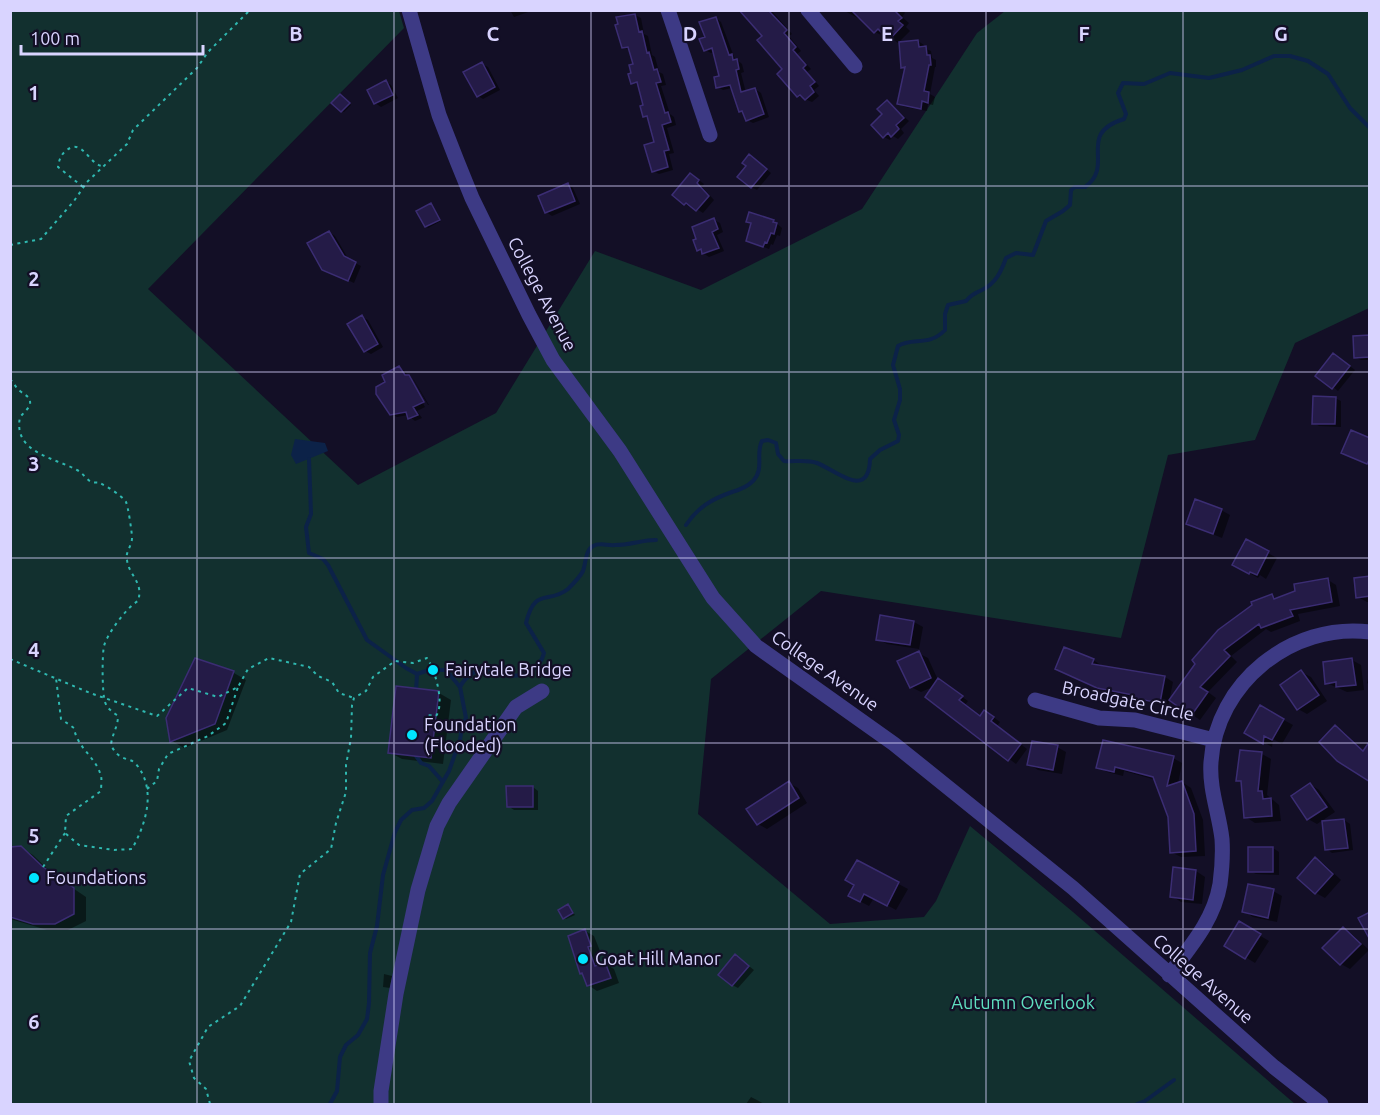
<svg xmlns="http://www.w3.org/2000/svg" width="1380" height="1115" viewBox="0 0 1380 1115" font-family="Ubuntu,sans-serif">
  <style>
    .green { fill: #12302f }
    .water { fill: #0c2248 }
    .shadow { fill: #0007 }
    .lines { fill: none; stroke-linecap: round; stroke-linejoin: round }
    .stream { stroke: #0c2248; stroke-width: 4 }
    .building { fill: #241b47; stroke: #3b2d73; stroke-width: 1.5 }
    .path { stroke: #2fb8b0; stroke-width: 2; stroke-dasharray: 3 4.5; stroke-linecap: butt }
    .minor { stroke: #3d3a85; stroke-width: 15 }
    .grid { fill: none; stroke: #d9d4ff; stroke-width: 1.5; stroke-opacity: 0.55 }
    .poi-dot { fill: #00e5ff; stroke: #130f26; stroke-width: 2 }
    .labels { text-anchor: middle; stroke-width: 4.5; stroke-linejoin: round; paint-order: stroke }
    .street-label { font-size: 18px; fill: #d9d4ff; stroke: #130f26 }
    .poi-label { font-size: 18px; fill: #d9d4ff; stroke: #130f26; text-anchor: start }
    .park-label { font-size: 18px; fill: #5fe0c0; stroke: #130f26 }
    .grid-label { font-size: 20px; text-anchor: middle; font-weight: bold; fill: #d9d4ff; stroke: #130f26; stroke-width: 4.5; stroke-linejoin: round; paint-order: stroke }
  </style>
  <rect width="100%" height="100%" fill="#130f26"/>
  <path class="green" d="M10,11H399L404,28L148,289L358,485L496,413L595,251L701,290L862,209L977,33L1005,11H1369V308L1295,343L1255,440L1168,455L1121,638L821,591L711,679L698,814L830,924L924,917L936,901L970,826L1073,912L1295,1104H11Z"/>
  <path class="water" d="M295,439L325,443L328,451L296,464L291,455Z"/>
  <path class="shadow" d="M510,10H531V11L514,17Z
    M739,10H771L792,34L789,36L801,51L797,54L811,69L807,72L819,86L814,90L819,96L812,102L798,96L765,36Z
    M843,10H903L905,13L902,17L909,23L906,27L910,31L898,43L885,34L883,36L875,32L863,21Z
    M635,15L641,18L644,34L648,36L652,55L655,57L659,72L663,74L666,85L661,86L670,114L674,117L676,125L667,128L674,153L669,154L673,170L659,174L653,171L656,143L649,119L644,116L645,106L639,85L632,83L635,65L630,50L623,47Z
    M716,18L721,22L734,57L742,64L744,72L741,73L746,93L755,89L761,93L769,117L753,123L747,120L745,113L740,111L732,88L723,90L718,87L721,77L715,52L711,53L705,50L707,38Z
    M918,41L924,45V48L931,51L932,58L936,60V67H935L930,94L935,97L933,105L928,104L927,111L905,107L899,104L906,69L903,67Z
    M482,64L488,67L500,90L483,99L478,96Z
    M386,82L391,85L398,98L381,107L375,103Z
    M342,97L351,105L344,112L342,111Z
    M887,102L909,121L901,129L904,133L898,139L893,136L890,140L884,137V114Z
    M755,160L771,173L757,190L751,187Z
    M696,178L704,184L702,187L714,200L703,213L692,206L690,207L685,204Z
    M568,184L573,188L580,204L552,216L546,212L540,197Z
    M431,205L441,221L428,228L426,226Z
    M750,214L774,221L782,228L780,236L777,235L773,245L771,244L769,249L747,240L753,224Z
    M714,220L720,223L723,232L717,235L724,251L709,257L698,250Z
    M329,232L335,236L349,260L361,266L354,283L330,272Z
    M362,317L368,320L383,347L371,354L365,351Z
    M1370,337V360H1361L1355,357Z
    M1339,358L1355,370L1338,391L1333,387Z
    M399,368L405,371L425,407L417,411L422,418L415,421L408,415L397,417L391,414L387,383Z
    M413,379L414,380L429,405H428Z
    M1335,398L1341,401V427L1319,426L1314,423Z
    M1221,510L1230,515L1222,538L1188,524Z
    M1246,541L1277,558L1266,579L1260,575L1258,578L1234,564Z
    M1370,578V602H1367L1358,597Z
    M1328,580L1336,585L1340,606L1298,614L1300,621L1271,632L1266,629L1231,656L1237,662L1208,692L1216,698L1200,720L1171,700L1272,596L1278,599Z
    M914,622L923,627L919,649L887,644L878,639Z
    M918,653L928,658L938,680L968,701L965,705L981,717L992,716L1000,722L997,726L1027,749L1016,764L927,697L935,686L921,692L911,687Z
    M196,660L234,673L246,680L227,730L184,748L172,741Z
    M1093,660L1101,665V667L1165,677L1173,682L1168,707L1107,692L1065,673Z
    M1352,660L1361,665L1364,690L1347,692L1327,683Z
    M1370,670V685L1367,683Z
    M1301,672L1311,677L1327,701L1307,714L1298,709Z
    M397,688L439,693L451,700L443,764L402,759L389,752Z
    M1260,707L1293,725L1282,744L1273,739L1272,747L1246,732Z
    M1335,727L1344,732L1364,751L1370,780Z
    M1057,747L1066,752L1062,774L1038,770L1029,764Z
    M1262,754L1271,759L1267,795L1279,805L1281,821L1255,823L1246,817L1243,783L1238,780Z
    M1173,758L1182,763L1178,784L1182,782L1191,788L1203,820L1205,856L1181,857L1171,852L1169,817L1156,780L1124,771L1123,776L1107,772L1098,767Z
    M789,783L798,788L807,803L767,829L758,824Z
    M1310,784L1319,790L1335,812L1317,824L1308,819Z
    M533,787L538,791V810H514L508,806Z
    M1344,820L1350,824L1353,850L1332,853L1327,849Z
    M20,847L33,855L55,876L86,897V921L68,930H47L10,919V848Z
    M1250,848H1273L1279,852V875L1256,874L1250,871Z
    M1315,859L1324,864L1341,880L1325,898L1316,893Z
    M857,862L908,889L896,910L874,898L869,906L850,896L856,885Z
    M1175,869L1196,871L1205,877L1202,904L1181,902L1172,896Z
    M1273,891L1282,896L1277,922L1253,917L1244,911Z
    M568,906L575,915L566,919L564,918Z
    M1239,923L1269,941L1255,963L1226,945Z
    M1343,929L1352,934L1369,950L1350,969L1341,964L1325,948Z
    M585,931L594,936L600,951L597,952L601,965L605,964L614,969L619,983L597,991L588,985L585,975L581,973Z
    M736,956L754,970L738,988L732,985Z
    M384,974L392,976L390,988L383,987Z
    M751,1097L757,1100L764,1104H746Z"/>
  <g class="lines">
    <path class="stream" d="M309,459L311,514L306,527L309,553L323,559L328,565L367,640L406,668L417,674L429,670H446L460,687
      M686,525C698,507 712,499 732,492C739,490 748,486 753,481C765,468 755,454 762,441L768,440L776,443L778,454L784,461C795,462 806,459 817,463C834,469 869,502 870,459L880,450L898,441L899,435L894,420L900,400V389L893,365L898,346C913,337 929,347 945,330V314L948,305L966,301C971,295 975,293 982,290C996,283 1001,272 1006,258L1016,253L1033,255L1046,221L1063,211L1070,205L1071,190L1075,187H1085C1116,165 1075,134 1124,119L1126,114L1118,93L1123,83L1144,84L1170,73L1209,78L1242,70L1274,56H1290L1308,61L1328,74L1350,108L1370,128
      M416,691L417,674
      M414,753L421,763L429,766L443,782
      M330,1104L337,1091L340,1057L346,1045L358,1035L367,1019L369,1003L370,953L377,926L383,875L395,832L401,820L412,810L424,808L432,801L449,771L460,740L462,726L466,718L460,687C465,677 475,669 487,669C493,669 499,674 505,675C522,678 540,670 544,653L526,623C535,586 548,605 568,589C573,584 580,577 583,571C586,563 585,551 593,546C600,542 608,546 615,545C630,545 642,540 656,540
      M1137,1104L1145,1101L1174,1080"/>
  </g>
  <path class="building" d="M739,10H768L787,30L784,33L796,47L793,50L806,65L803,68L815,82L810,86L814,92L805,100L800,95L797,97L777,74L782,69L757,40L762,36Z
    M851,10H894L902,18L898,21L903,25L889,40L878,29L874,33Z
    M635,14L639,32L642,31L647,53L649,52L654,70L657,69L661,82L656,83L665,113L668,112L671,122L662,125L669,150L664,151L668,167L652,172L644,145L654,142L647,116L643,117L640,106L643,105L637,82L631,84L628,74L631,73L629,65L633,64L628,47L622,48L615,25L618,24L616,17Z
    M716,17L729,55L732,54L733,60L737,59L739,69L736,70L741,92L755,88L764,114L746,121L742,111L739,112L730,85L716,88L714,77L719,76L712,48L704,51L699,39L705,37L699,22Z
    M918,40L919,47L926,46L927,55H930L931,65H929L924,91L929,92L928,103L922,101L921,109L897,104L905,67L901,68L899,42Z
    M482,62L495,87L477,97L463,72Z
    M386,80L393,95L374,104L367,90Z
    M340,94L350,103L341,112L331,103Z
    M887,100L904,118L896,125L899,129L891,137L888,133L883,138L871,125L882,114L877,109Z
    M749,154L767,169L751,188L737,177L746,166L742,163Z
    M690,173L699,180L697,183L709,196L696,211L686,203L684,205L672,195Z
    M568,183L575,201L545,213L538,196Z
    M431,203L440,220L425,227L416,211Z
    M749,212L774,220L773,222L777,223L774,234L771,233L767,243L765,242L763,247L746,241L751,223L746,222Z
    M714,218L718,229L712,232L719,248L702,254L701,249L697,251L693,240L696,239L692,227Z
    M329,231L344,256L356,262L348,281L322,270L307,243Z
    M362,315L378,344L364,352L347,324Z
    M1370,335V357L1354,358L1353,336Z
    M1333,353L1350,366L1332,389L1315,376Z
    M399,366L405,375H409L424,402L413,407L418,415L408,419L406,412L390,415L376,394V387L385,382L382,375Z
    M1313,396L1336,397L1335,424H1312Z
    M1351,430L1370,438V458L1367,464L1341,453Z
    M1195,499L1222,509L1213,534L1186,524Z
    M1246,539L1269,551L1257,575L1250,572L1249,574L1232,565Z
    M1370,576V596L1356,598L1354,578Z
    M1328,578L1332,602L1290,610L1293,616L1261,628L1259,624L1224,650L1230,656L1200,687L1208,692L1191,716L1169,700L1195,664L1192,660L1218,630L1252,605L1251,602L1272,594L1274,599L1295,591L1294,584Z
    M880,615L914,621L910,645L876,640Z
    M1064,647L1094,659L1092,664L1165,676L1160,703L1132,698L1133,695L1097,688L1055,669Z
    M919,651L931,678L910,688L897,661Z
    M195,658L234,671L215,724L170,742L166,718Z
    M1352,658L1356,685L1336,687V682L1325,684L1323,662Z
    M1301,670L1319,695L1297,710L1280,685Z
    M938,678L963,696L959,700L980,716L984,710L994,717L991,721L1021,744L1008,761L925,697Z
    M396,686L439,691L431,758L388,753Z
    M1260,705L1284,719L1272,740L1264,736L1263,744L1244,733Z
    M1335,725L1363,751L1370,741V782L1337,761L1319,742Z
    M1103,740L1174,756L1167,786L1182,781L1194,814L1196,851L1170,853L1168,817L1153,777L1115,767L1114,772L1096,768Z
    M1032,741L1058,745L1053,770L1027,765Z
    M1240,750L1262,752L1258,791H1262L1263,799L1271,798L1272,816L1244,818L1241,781H1236Z
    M789,781L799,798L757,825L746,809Z
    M1310,783L1327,807L1307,820L1291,796Z
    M506,786H533V807H507Z
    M1344,819L1348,848L1325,850L1322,821Z
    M21,846L43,867L74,888V914L55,924H33L10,917V847Z
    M1248,847H1273V872H1248Z
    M1315,857L1333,874L1315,894L1297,878Z
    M857,860L899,882L887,906L864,894L860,902L848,896L854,885L845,880Z
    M1173,867L1196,870L1193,900L1170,897Z
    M1248,884L1274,889L1268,918L1242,912Z
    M568,904L573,913L563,919L558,910Z
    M1370,912V940L1358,918Z
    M1239,921L1261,934L1245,959L1224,946Z
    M1343,927L1361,944L1340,965L1322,948Z
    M585,929L591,946L588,947L595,966L605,962L611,978L587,986L582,973L580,974L568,936Z
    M735,954L749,966L732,986L718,975Z"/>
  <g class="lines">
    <path class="path" d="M83,187L58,167C59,160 61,154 67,150C82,138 89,164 102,166
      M10,245L41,239L74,201L87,182L127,144L133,130L197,68L208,52L250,10
      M10,379C14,383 16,388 20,391C27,397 31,396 30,406L20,417C13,452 52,457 77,470C83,473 86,479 91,482C94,483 98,482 100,483C108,487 121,495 126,502C128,506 132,532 132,538C132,546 125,552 127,560C129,576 144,582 138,601C127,607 107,634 104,646C102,655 102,693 105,702C107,709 113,712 118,716C118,727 112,734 111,745C113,749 116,754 120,756C125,760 132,759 136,764C157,789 146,824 132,849L114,850L79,845L65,833L66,816L101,791C101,786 102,780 101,776C96,757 77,748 74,728L61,719L56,678
      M10,659L90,693L157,716L188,688L218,697L238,687L248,669L269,658L309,667L318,676L332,682L339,693L354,698
      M147,789L157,781L159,769L168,754L208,736L226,723L238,687
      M43,867L65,833
      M210,1104L206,1089L194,1078L189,1061L208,1027L240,1006L291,922L300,874L331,849L336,823L346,792V765L351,738L352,705L354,698L366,691L373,677L395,661L413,663L427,658C435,669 445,704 436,716L425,715"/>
    <path class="minor" d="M409,10L439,115L457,161L472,198L529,315L553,360L620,451L713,598L756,646L894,744L1073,888L1274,1067L1321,1104
      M668,10L710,135
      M808,10L855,66
      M1035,700L1099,718L1135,720L1214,740
      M1169,975C1190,947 1214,920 1220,884C1222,869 1223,854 1222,839C1219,813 1209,789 1211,762C1216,683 1292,622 1370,632
      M381,1104V1091L396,994L418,890L437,826L449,803L516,707L542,691"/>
  </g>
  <path class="grid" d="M197,10V1104M394,10V1104M591,10V1104M789,10V1104M986,10V1104M1183,10V1104M10,186H1370M10,372H1370M10,558H1370M10,743H1370M10,929H1370"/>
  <g class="poi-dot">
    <circle cx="433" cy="670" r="6"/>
    <circle cx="412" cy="735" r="6"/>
    <circle cx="34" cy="878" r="6"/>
    <circle cx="583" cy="959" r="6"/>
  </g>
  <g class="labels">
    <g class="street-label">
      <text transform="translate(542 294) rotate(62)" y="6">College Avenue</text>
      <text transform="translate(825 671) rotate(35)" y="6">College Avenue</text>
      <text transform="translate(1128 701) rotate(12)" y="6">Broadgate Circle</text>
      <text transform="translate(1203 979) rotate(41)" y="6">College Avenue</text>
    </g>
    <g class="poi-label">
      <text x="445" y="676">Fairytale Bridge</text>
      <text x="424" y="731">Foundation<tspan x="424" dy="21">(Flooded)</tspan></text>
      <text x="46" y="884">Foundations</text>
      <text x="595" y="965">Goat Hill Manor</text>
    </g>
    <g class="park-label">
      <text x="1023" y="1009">Autumn Overlook</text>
    </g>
  </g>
  <g class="grid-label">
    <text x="296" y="41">B</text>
    <text x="493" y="41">C</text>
    <text x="690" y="41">D</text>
    <text x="887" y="41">E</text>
    <text x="1084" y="41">F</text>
    <text x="1281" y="41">G</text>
    <text x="34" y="100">1</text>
    <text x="34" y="286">2</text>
    <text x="34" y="471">3</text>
    <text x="34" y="657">4</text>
    <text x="34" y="843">5</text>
    <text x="34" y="1029">6</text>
  </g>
  <rect width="1380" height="1115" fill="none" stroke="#d9d4ff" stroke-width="24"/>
  <path d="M21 45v9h182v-9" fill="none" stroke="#d9d4ff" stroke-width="3"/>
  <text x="30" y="45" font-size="18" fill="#d9d4ff" stroke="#130f26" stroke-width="4.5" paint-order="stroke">100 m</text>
</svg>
